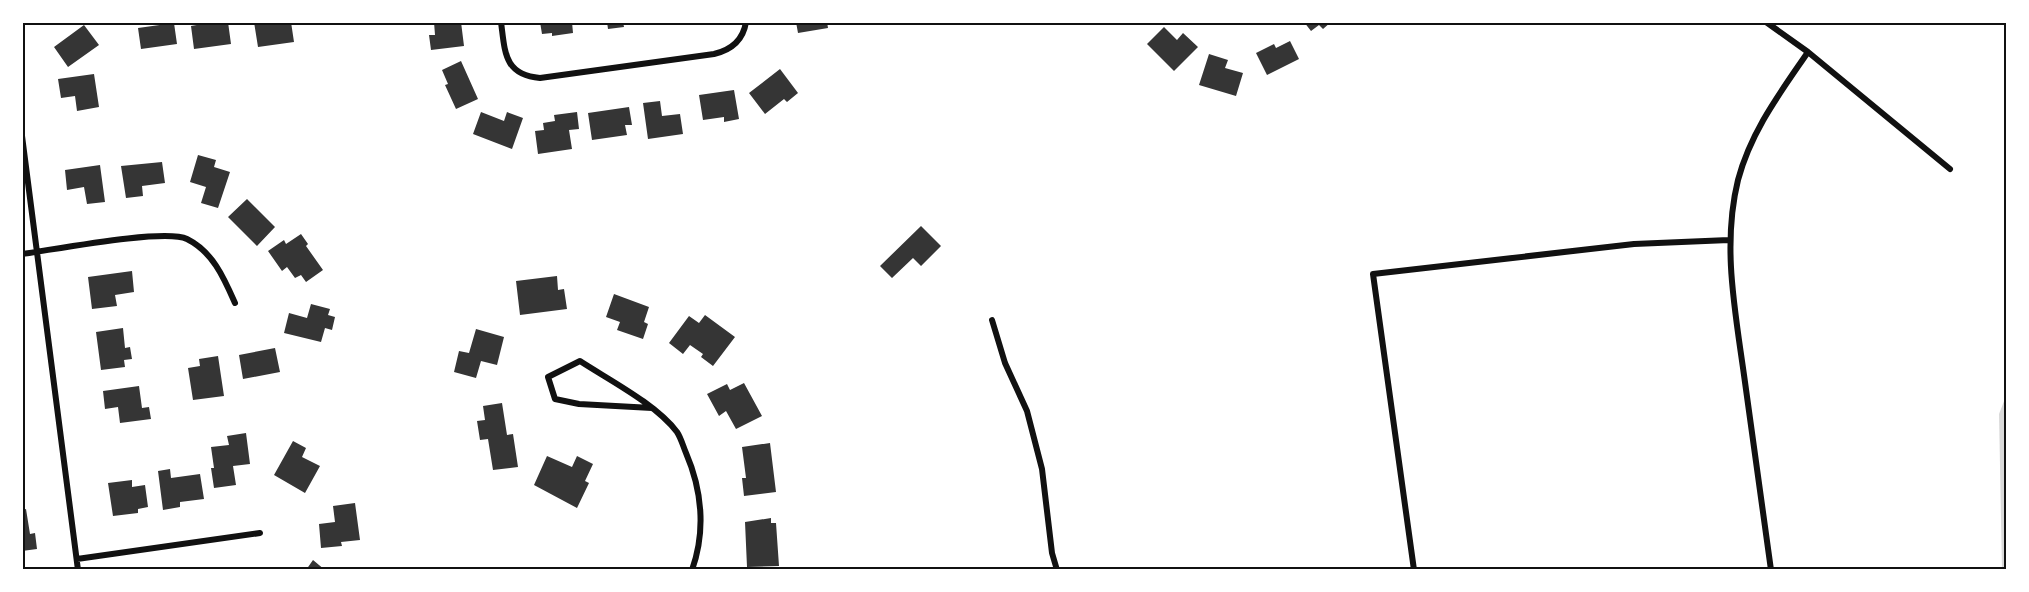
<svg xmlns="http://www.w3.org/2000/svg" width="2029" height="592" viewBox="0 0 2029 592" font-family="Lato,sans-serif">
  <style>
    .water { fill: #d9d9d9 }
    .building { fill: #353535 }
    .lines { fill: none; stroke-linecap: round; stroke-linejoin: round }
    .minor { stroke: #111; stroke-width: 6 }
    .neatline { fill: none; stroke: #111; stroke-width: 2 }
  </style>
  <rect width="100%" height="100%" fill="#fff"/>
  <path class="water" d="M2006,396V569L2002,570L1999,414Z"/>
  <path class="building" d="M214,22H228L231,44L194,49L191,26Z
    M254,22H291L294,42L258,47Z
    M434,22H461L464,46L431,50L429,35H435Z
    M540,22H572L573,33L552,36V33L542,34Z
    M607,22H623L624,27L608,29Z
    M796,22H827L828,28L798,33Z
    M1304,22H1331L1323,29L1319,25L1311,31Z
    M174,23L177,44L141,49L138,28Z
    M84,25L99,45L68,67L54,47Z
    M1164,27L1177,40L1183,33L1198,47L1174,71L1147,44Z
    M1290,41L1299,59L1267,75L1256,53L1274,44L1276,48Z
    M1209,54L1228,60L1225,68L1243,73L1236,96L1199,85Z
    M461,61L478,99L456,109L445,85L448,84L442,70Z
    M780,69L798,93L787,102L784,99L765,114L749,93Z
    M94,74L99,107L77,111L75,96L61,98L58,79Z
    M734,90L739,119L724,122V117L703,120L699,95Z
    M660,101L662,116L680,114L683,134L648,139L643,103Z
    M629,107L632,125H625L627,135L592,140L588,113Z
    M481,112L504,121L507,112L523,118L512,149L473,134Z
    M577,112L579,129L569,130L572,149L538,154L535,131L544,130L543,123L555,121L554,115Z
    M198,155L216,160L214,167L230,172L218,208L201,203L206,187L190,182Z
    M162,162L165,183L142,186L143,196L126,198L121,166Z
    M100,165L105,202L87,204L84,187L67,190L65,170Z
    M247,199L275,227L257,246L228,217Z
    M921,226L941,246L921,266L913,258L892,278L880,266Z
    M301,234L308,244L306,246L323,270L306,282L301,275L295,278L287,267L282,271L268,251L284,240L286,244Z
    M132,271L134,292L115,295L117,306L92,309L88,277Z
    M557,276L558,290L564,289L567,309L520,315L516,281Z
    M614,294L649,307L644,322L648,324L643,339L617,330L620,322L606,317Z
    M311,304L330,309L328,315L335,317L332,330L325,328L321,342L284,333L289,313L307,318Z
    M705,315L735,337L713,366L701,357L703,354L690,345L683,354L669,343L689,316L699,323Z
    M123,328L125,348L130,347L132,359L124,360L125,367L101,370L96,332Z
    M476,329L504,337L497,365L481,361L476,378L454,372L459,351L469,353Z
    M275,348L280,372L243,379L239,355Z
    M218,356L224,396L193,400L188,368L200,366L199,359Z
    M744,383L762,416L736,429L726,411L719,416L707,394L727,384L730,390Z
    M139,386L142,408L149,407L151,419L120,423L118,407L105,409L103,391Z
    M502,403L507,435L513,434L518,467L493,470L488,439L480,440L477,421L485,420L483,406Z
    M246,433L250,464L233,466L236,485L214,488L211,468H214L211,447L229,445L227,436Z
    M293,441L306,448L302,457L320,466L305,493L274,475Z
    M770,443L776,492L744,496L742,478H746L742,447Z
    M547,456L572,467L577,456L593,464L585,481L589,483L577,508L534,485Z
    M170,469L171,478L200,474L204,499L180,502V507L163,510L158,471Z
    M132,480V487L145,485L148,507L138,509V513L113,516L108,483Z
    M355,503L360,540L341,542L342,546L321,548L319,524L335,522L333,506Z
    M26,509L30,534L35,533L37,549L22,551V510Z
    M771,518V523H776L779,566L747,567L745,522Z
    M313,560L325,570H306Z"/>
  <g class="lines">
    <path class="minor" d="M501,22C505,52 504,75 540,78L714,54C731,50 743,41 746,22
      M1766,22L1808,52L1950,169
      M22,136L78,570
      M22,254C52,250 165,228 187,239C213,252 224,278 235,303
      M992,320L1005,363L1027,411L1042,469L1052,553L1057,570
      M652,408L579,404L555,399L548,377L580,361C609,380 656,404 677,432C681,438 683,446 686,453C702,490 706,531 692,570
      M77,559L260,533
      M1414,570L1373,274L1634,244L1729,240
      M1771,570C1762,505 1753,440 1744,375C1735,310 1722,245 1738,180C1751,131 1780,93 1808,52"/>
  </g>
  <rect width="2029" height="592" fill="none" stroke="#ffffff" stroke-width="48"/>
  <rect x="24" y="24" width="1981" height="544" class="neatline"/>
</svg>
